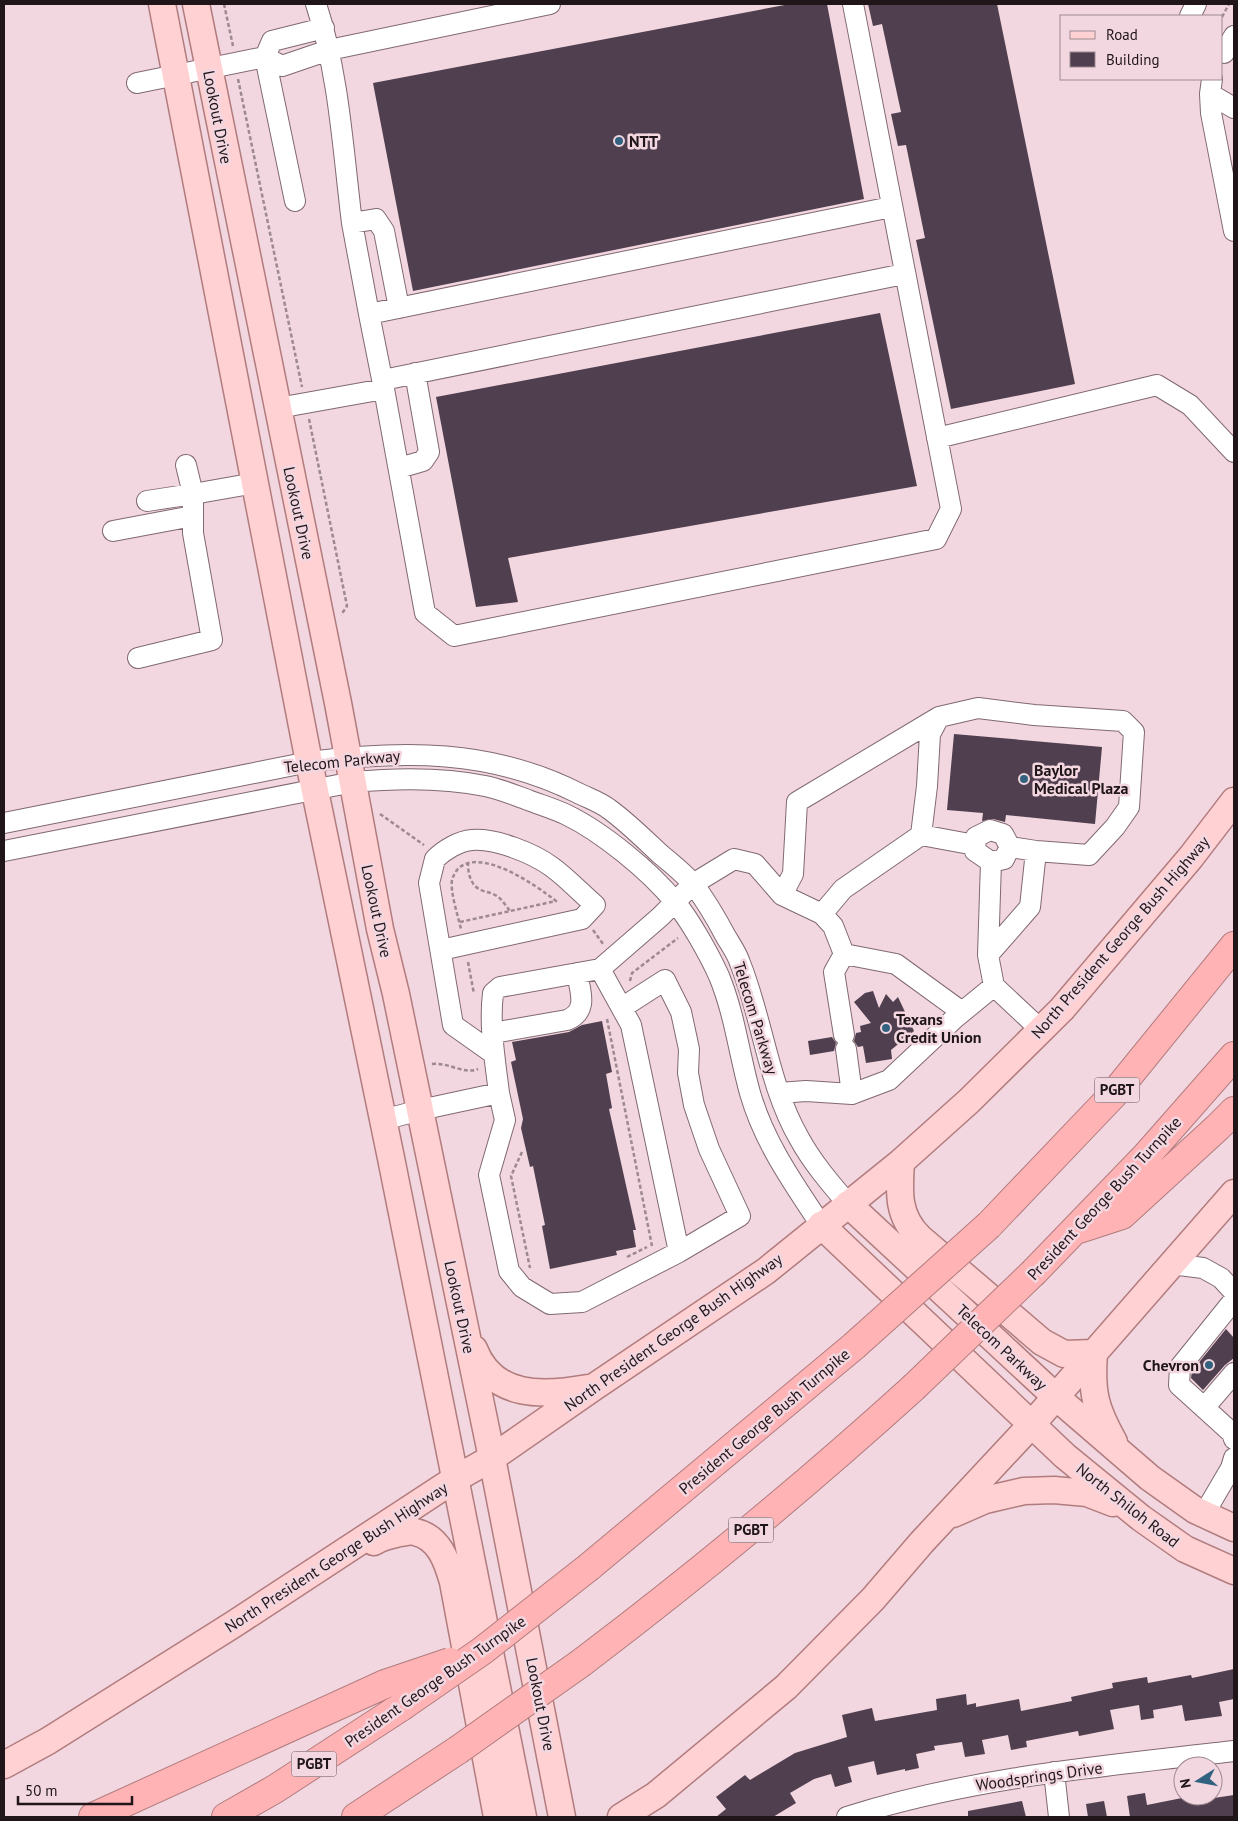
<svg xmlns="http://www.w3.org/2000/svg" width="1238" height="1821" viewBox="0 0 1238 1821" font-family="'PT Sans',sans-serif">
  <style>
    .building { fill: #503f4e }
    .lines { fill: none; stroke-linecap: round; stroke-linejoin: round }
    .minor-casing { stroke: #816972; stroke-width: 22 }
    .major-casing { stroke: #b17c7e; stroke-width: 29 }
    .highway-casing { stroke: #b17c7e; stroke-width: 30 }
    .path { stroke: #9e8991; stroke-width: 2.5; stroke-dasharray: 4 2.5; stroke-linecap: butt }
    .minor { stroke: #fff; stroke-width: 20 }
    .major { stroke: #ffd1d2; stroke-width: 26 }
    .highway { stroke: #ffb3b4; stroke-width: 28 }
    .highway-bridge-casing { stroke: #b17c7e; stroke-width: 30; stroke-linecap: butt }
    .highway-bridge { stroke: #ffb3b4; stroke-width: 28 }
    .poi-dot { fill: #316381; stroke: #f2d6e0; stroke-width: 2 }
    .labels { text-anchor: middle; stroke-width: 5; stroke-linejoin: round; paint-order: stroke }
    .shield { fill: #f2d6e0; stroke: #5f5055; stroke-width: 1 }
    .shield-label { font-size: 15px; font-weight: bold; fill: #20161a }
    .street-label { font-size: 16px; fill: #20161a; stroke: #f2d6e0 }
    .poi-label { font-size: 16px; font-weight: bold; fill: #20161a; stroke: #f2d6e0; text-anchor: start }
  </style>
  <rect width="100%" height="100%" fill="#f2d6e0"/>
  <path class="building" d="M790,4H827L864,199L413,291L373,83Z
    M868,4H997L1075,384L951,409L916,240L925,238L906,145L898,146L891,114L901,112L882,24L873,26Z
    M880,313L917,486L508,558L518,602L476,607L436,397Z
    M954,734L1102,747L1095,824L1006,815L1005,822L993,819L982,821L983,813L947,810Z
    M873,991L879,1008L886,994L893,1002L898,997L914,1031L891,1050L892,1059L866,1063L863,1046L858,1047L854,1041L856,1033L861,1032L860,1026L871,1023L854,1002L865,993Z
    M602,1021L612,1072L606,1074L612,1108L609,1109L636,1230H633L636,1247L616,1251L617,1255L550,1269L542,1226L545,1225L533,1166L530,1167L521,1128L523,1119L511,1062L516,1060L512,1042L569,1032L582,1025Z
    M832,1037L836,1043L834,1051L810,1055L808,1041Z
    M1226,1329L1234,1338V1358L1225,1365L1203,1390L1191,1378L1192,1371Z
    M1234,1669V1699L1219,1702L1222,1716L1185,1721L1182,1705L1153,1710L1154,1718L1141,1720L1139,1705L1110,1710L1114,1729L1079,1736L1078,1731L1026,1741L1027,1747L1011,1750L1008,1735L982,1740L985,1754L965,1757L962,1742L934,1746L935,1750L916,1754L919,1768L905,1771V1769L877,1775L874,1761L848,1767L852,1782L835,1787L831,1774L814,1779L790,1793L796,1803L773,1817H716L726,1809L716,1797L745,1775L750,1780L795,1753L847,1737L842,1715L872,1708L875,1721L937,1710L936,1699L966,1694L967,1705L976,1703V1707L1019,1699L1021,1711L1072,1701L1071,1697L1113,1688L1112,1683L1147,1677L1148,1683L1191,1675L1192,1678Z
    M1145,1793L1147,1805L1192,1796H1214V1798L1234,1795V1817H1130L1127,1796Z
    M1022,1801L1026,1817H968V1811Z
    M1104,1801L1107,1817H1088L1086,1804Z"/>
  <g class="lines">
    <defs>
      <path id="minor" d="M316,4C339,74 343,150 352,223L376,219L384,231L399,308
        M1190,16L1196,4
        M324,28L272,41L265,57L282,66L329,50L550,4
        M1222,51L1224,53L1234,36
        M1212,79L1210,94L1211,113L1234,231
        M137,83L265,57L295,201
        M1210,94L1234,108
        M352,223L369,314
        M383,380L904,274
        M384,389L369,314L891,207
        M278,408L384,389L425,613L454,636L936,539L951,509L853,4
        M937,438L1157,385L1190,405L1234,452
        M186,465L193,494L255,483
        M399,468L423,461L429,452L415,373
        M113,531L193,516
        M138,658L212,640L193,533V494L147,501
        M4,823L309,762C403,750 491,749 578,793C588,798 600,802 609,809C627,822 643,838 659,853C671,863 684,873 694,885C706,901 716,918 725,935C730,944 737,953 740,963C763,1020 768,1084 799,1138C812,1162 830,1183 848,1204
        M975,845L921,835L927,786L930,734L939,717L978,708L1034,715L1123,721L1134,732L1129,807L1115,827L1089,855L1036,851L1010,847
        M4,851L353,782C396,778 442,777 485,786C500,789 514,795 528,800C541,805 555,809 567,815C602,832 650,871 675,902C690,920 709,954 719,976C735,1015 739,1054 750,1093C764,1142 793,1183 821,1225
        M782,895L793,874L797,802L939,717
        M822,914L843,889L921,835
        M441,950L582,919L595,905C581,893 567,878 552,867C533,853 495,838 472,840C459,841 444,850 435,859L429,883L453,1025L494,1054
        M988,955L1030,907L1036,851
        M994,986L1041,1030
        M623,1007L665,980L681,1012L689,1049L688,1073L694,1105L709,1149L740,1216L679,1252
        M493,1033L567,1020C589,1011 580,991 577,973
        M844,1035L834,972L844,954
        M846,1049L852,1094
        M499,1093L505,1120L489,1175L509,1271L522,1287L550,1304L582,1302L679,1252L631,1025L600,969
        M779,1093L806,1091L852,1094L889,1080L955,1018L994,986L988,955L991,862L1004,859L1010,847L1003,834L990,830L976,837L975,851L991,862
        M383,1120L420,1110L499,1093C495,1060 489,1026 493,993L500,987L600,969L660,917L693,884L734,859L755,864L782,895L822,914L833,926L844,954L896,964L962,1012
        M1171,1264L1203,1268L1221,1278L1234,1292
        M1234,1300L1180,1367L1179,1385L1232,1433L1234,1439
        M1204,1408L1234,1373
        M1204,1514L1231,1468L1234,1458
        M1054,1772L1059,1817
        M847,1817C972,1777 1104,1766 1234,1751"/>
      <path id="major" d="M162,4L309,762L391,1158L523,1817
        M196,4L338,703L380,929L396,994L492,1458L562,1817
        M901,1162C899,1192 897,1216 920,1238L1042,1342L1064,1354L1094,1353C1091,1392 1095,1408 1114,1442
        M848,1204L1056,1397L1150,1478L1195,1510L1234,1528
        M821,1225L1065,1456L1141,1518L1185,1549L1234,1571
        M474,1349C493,1399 544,1396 588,1388
        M953,1514L985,1500L1024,1491L1054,1490L1087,1493L1113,1503
        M374,1542C381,1537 391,1535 400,1533C404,1533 411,1530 415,1532C439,1537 447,1561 453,1582L497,1817
        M4,1765L48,1741L234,1624L455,1479L492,1458L594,1387L766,1271L901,1162L969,1101L1062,1009L1191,857L1234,801
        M621,1817L656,1795L786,1687L873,1599L922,1542L1032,1424L1234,1193"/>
      <path id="highway" d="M989,1225L1113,1095L1234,946
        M1079,1229L1122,1215L1218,1127L1234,1111
        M1034,1272L1146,1156L1234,1056
        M589,1567L854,1346
        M581,1663C696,1576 806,1485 913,1388
        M93,1817L385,1684
        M226,1817L275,1789L401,1707
        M356,1817L458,1750"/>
    </defs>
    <use href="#minor" class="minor-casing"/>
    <use href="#major" class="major-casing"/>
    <use href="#highway" class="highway-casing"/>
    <path class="path" d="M224,4L233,46
      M1222,17L1229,4
      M238,79L302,387
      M309,419L347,606L341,615
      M380,814L424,845
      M468,862C468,873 470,885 481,890C485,892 489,892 493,894C501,897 505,905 510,911
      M460,922L556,901C537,886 479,845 457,870C455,873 453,876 452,880C450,892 458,916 461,929
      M593,930L603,944
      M468,962L474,994
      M630,981L632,973L678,938
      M607,1019L652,1246
      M432,1064C449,1062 464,1075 478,1069
      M522,1152L511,1176L530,1268
      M627,1257L647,1247"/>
    <use href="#minor" class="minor"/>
    <use href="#major" class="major"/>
    <use href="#highway" class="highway"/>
    <defs>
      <path id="highway-bridge" d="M854,1346L989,1225
        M913,1388L1034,1272
        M385,1684L450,1662
        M401,1707L482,1651L589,1567
        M458,1750L581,1663"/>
    </defs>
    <use href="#highway-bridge" class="highway-bridge-casing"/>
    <use href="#highway-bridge" class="highway-bridge"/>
  </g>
  <g class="poi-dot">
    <circle cx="619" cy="141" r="5"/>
    <circle cx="1024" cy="779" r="5"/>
    <circle cx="886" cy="1028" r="5"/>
    <circle cx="1209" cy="1365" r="5"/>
  </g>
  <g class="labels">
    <g class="shield">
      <rect x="1094.5" y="1077.5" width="45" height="25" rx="4"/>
      <rect x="728.5" y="1517.5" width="45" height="25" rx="4"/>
      <rect x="291.5" y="1751.5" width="45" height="25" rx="4"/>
    </g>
    <g class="shield-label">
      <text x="1117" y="1095">PGBT</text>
      <text x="751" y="1535">PGBT</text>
      <text x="314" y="1769">PGBT</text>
    </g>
    <g class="street-label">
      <text transform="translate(218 117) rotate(79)" y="6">Lookout Drive</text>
      <text transform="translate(299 513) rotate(78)" y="6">Lookout Drive</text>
      <text transform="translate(342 761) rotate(-6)" y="6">Telecom Parkway</text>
      <text transform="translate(377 911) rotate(78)" y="6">Lookout Drive</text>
      <text transform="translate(1120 937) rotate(-49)" y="6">North President George Bush Highway</text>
      <text transform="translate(756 1018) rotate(73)" y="6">Telecom Parkway</text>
      <text transform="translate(1104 1198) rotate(-47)" y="6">President George Bush Turnpike</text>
      <text transform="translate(460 1307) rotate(78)" y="6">Lookout Drive</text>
      <text transform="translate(673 1332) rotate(-35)" y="6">North President George Bush Highway</text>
      <text transform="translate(1002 1347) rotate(43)" y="6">Telecom Parkway</text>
      <text transform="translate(764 1421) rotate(-40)" y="6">President George Bush Turnpike</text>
      <text transform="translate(1128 1505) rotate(38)" y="6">North Shiloh Road</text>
      <text transform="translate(336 1557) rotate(-33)" y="6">North President George Bush Highway</text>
      <text transform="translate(435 1681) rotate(-35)" y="6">President George Bush Turnpike</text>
      <text transform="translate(541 1704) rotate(79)" y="6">Lookout Drive</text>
      <text transform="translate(1039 1776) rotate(-8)" y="6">Woodsprings Drive</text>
    </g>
    <g class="poi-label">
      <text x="629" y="147">NTT</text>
      <text x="1034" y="776">Baylor<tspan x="1034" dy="18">Medical Plaza</tspan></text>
      <text x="896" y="1025">Texans<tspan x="896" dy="18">Credit Union</tspan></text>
      <text x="1199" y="1371" text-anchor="end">Chevron</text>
    </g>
  </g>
  <rect width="1238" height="1821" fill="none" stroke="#20161a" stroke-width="10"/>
  <rect x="1060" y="15" width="162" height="65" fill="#f2d6e0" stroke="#9e8991"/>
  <rect x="1070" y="31" width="25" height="8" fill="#ffd1d2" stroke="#9e8991"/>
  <text x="1106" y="40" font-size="15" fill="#20161a">Road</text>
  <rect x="1070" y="52" width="25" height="15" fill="#503f4e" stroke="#9e8991"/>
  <text x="1106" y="65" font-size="15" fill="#20161a">Building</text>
  <g transform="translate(1198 1781) rotate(259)"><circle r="24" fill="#f2d6e0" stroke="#9e8991"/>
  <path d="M0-4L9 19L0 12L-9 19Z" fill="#316381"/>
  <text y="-8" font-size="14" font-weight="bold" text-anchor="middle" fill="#20161a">N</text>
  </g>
  <path d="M18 1796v8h114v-8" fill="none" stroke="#20161a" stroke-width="2.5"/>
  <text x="25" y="1796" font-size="15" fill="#20161a" stroke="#f2d6e0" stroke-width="4" paint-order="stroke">50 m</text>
</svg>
